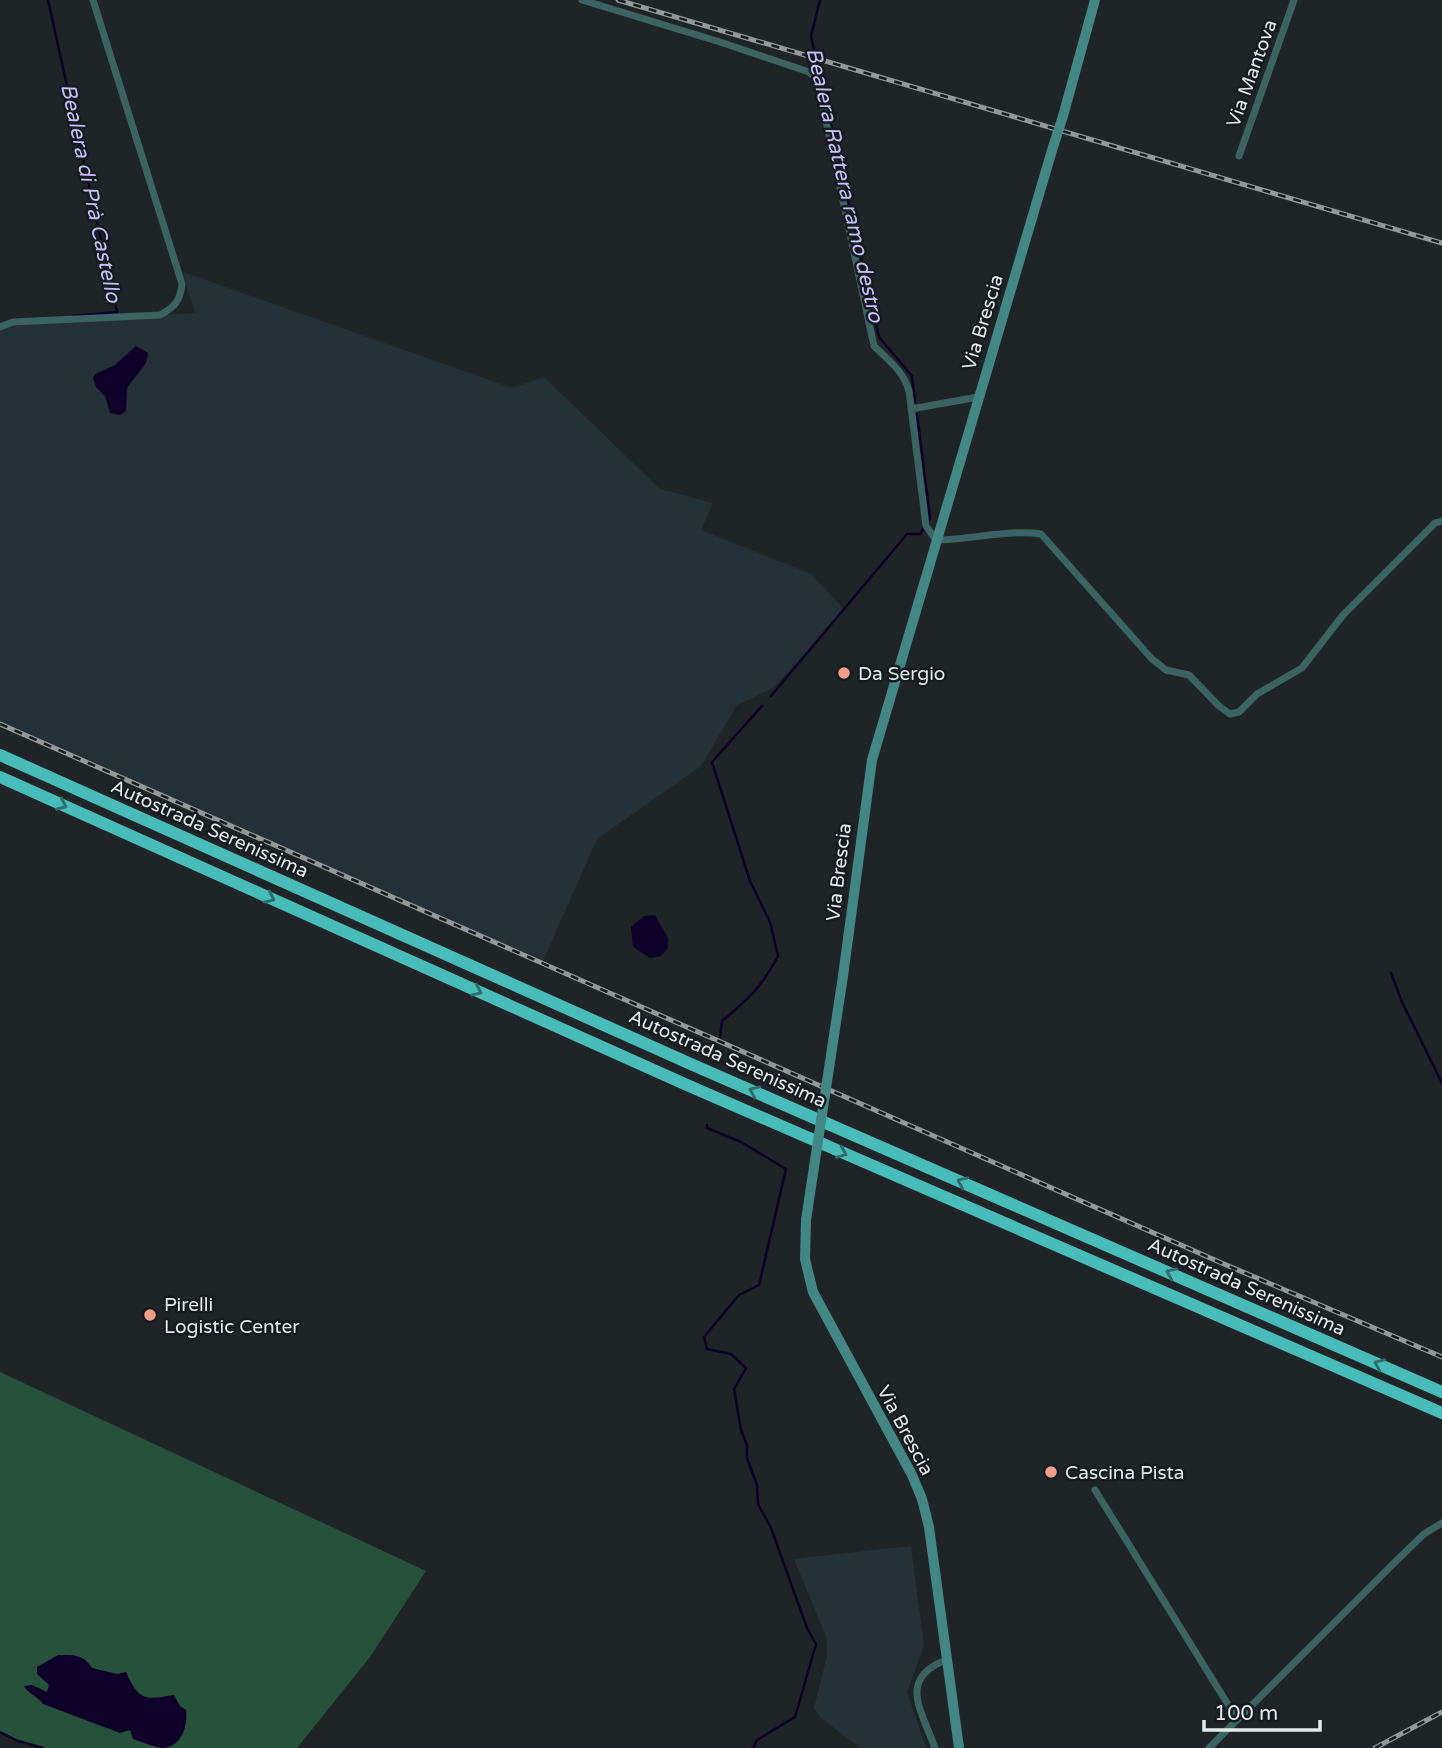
<svg xmlns="http://www.w3.org/2000/svg" width="1442" height="1748" viewBox="0 0 1442 1748" font-family="'Varela Round',sans-serif">
  <style>
    .built { fill: #243136 }
    .green { fill: #26513a }
    .water { fill: #0f0029 }
    .lines { fill: none; stroke-linecap: round; stroke-linejoin: round }
    .stream { stroke: #0f0029; stroke-width: 2.5 }
    .minor { stroke: #3a6361; stroke-width: 7 }
    .secondary { stroke: #428784; stroke-width: 10 }
    .motorway { stroke: #48bcb8; stroke-width: 12 }
    .rail-casing { stroke: #93989a; stroke-width: 5 }
    .rail { stroke: #151b1e; stroke-width: 2.5; stroke-dasharray: 8; stroke-linecap: butt }
    .secondary-bridge { stroke: #428784; stroke-width: 10 }
    .oneway { stroke: #2e6c6b }
    .poi-dot { fill: #f49e89; stroke: #151b1e; stroke-width: 2.5 }
    .labels { text-anchor: middle; stroke-width: 5; stroke-linejoin: round; paint-order: stroke }
    .street-label { font-size: 19px; fill: #e5e9eb; stroke: #151b1e }
    .poi-label { font-size: 19px; fill: #e5e9eb; stroke: #151b1e; text-anchor: start }
    .water-label { font-size: 21px; font-style: italic; fill: #c8bef7; stroke: #151b1e }
  </style>
  <rect width="100%" height="100%" fill="#1f2527"/>
  <path class="built" d="M183,272L512,388L544,377L660,489L713,503L701,530L811,574L845,610L773,688L737,705L701,766L597,839L542,963L0,723V330L14,325L195,313Z
    M911,1546L924,1646L907,1692L926,1748H860L820,1717L814,1708L827,1656V1639L794,1559Z"/>
  <path class="green" d="M0,1372L426,1571L370,1657L297,1748H43L18,1741L0,1732Z"/>
  <path class="water" d="M136,346L148,353L146,363L127,388L126,411L120,415L110,413L105,396L96,387L93,378L95,374L115,365Z
    M655,915L668,938V948L661,956L650,958L633,947L631,927L644,916Z
    M58,1655C74,1655 83,1654 92,1668L117,1674L126,1672C139,1701 145,1700 174,1695L180,1706L186,1710C188,1725 182,1748 161,1748C152,1746 142,1742 133,1739L130,1730L120,1733L43,1704C38,1696 28,1694 24,1686L32,1685L47,1692L49,1685L37,1674V1667Z"/>
  <g class="lines">
    <path class="stream" d="M48,0L117,312L73,316
      M820,0L811,36L879,337L912,376L915,402
      M771,696L907,534H920L930,518L917,414
      M1391,973L1402,1002L1442,1083
      M720,1037L722,1021C748,1000 763,985 778,956L770,922L750,881L712,762L762,706
      M707,1125V1128L741,1142L786,1169L759,1285L739,1295L704,1337L707,1349L731,1354L746,1368L734,1389L741,1430L747,1445V1458L757,1485L758,1504L771,1528L807,1628L816,1644L795,1717L757,1740L753,1748
      M0,1732L18,1741L43,1748"/>
    <path class="minor" d="M582,0L720,42L809,72L817,79L874,346C889,361 903,370 909,391L926,526L936,540C970,540 1009,529 1041,534L1152,659L1166,670L1189,675L1219,706L1230,714L1239,712L1257,694L1302,668L1343,615L1435,523L1442,521
      M1239,156L1294,0
      M0,327L13,322L160,315C175,307 180,301 182,284L93,0
      M911,409L978,397
      M1095,1490L1237,1719
      M935,1748C922,1711 897,1679 946,1660
      M1209,1748L1396,1561L1424,1534L1442,1523"/>
    <path class="secondary" d="M1063,116L1095,0
      M843,976L872,760L1053,147
      M806,1220L805,1259L813,1292L912,1475L922,1499L929,1527L959,1748"/>
    <path class="motorway" d="M0,755L693,1065L1442,1392
      M0,777L687,1085L1442,1413"/>
    <defs>
      <path id="rail" d="M618,0L1442,243
        M0,724L1224,1264L1442,1357
        M1375,1748L1442,1712"/>
    </defs>
    <use href="#rail" class="rail-casing"/>
    <use href="#rail" class="rail"/>
    <path class="secondary-bridge" d="M1053,147L1063,116
      M806,1220L843,976"/>
  </g>
  <defs><path id="oneway-chevron" d="M-2-3.5L2.5 0L-2 3.5" fill="none" stroke-width="1.6" stroke-linecap="round" stroke-linejoin="round" transform="scale(1.75)"/></defs>
  <g class="oneway">
    <use href="#oneway-chevron" transform="translate(62 805) rotate(24)"/>
    <use href="#oneway-chevron" transform="translate(270 898) rotate(24)"/>
    <use href="#oneway-chevron" transform="translate(477 991) rotate(24)"/>
    <use href="#oneway-chevron" transform="translate(754 1091) rotate(-156)"/>
    <use href="#oneway-chevron" transform="translate(842 1153) rotate(23)"/>
    <use href="#oneway-chevron" transform="translate(962 1182) rotate(-156)"/>
    <use href="#oneway-chevron" transform="translate(1171 1273) rotate(-156)"/>
    <use href="#oneway-chevron" transform="translate(1379 1364) rotate(-156)"/>
  </g>
  <g class="poi-dot">
    <circle cx="844" cy="673" r="7"/>
    <circle cx="150" cy="1315" r="7"/>
    <circle cx="1051" cy="1472" r="7"/>
  </g>
  <g class="labels">
    <g class="street-label">
      <text transform="translate(1251 73) rotate(-70)" y="7">Via Mantova</text>
      <text transform="translate(982 322) rotate(-73)" y="7">Via Brescia</text>
      <text transform="translate(210 828) rotate(24)" y="7">Autostrada Serenissima</text>
      <text transform="translate(838 872) rotate(-83)" y="7">Via Brescia</text>
      <text transform="translate(728 1058) rotate(24)" y="7">Autostrada Serenissima</text>
      <text transform="translate(1247 1286) rotate(24)" y="7">Autostrada Serenissima</text>
      <text transform="translate(906 1430) rotate(62)" y="7">Via Brescia</text>
    </g>
    <g class="poi-label">
      <text x="858" y="680">Da Sergio</text>
      <text x="164" y="1311">Pirelli<tspan x="164" dy="22">Logistic Center</tspan></text>
      <text x="1065" y="1479">Cascina Pista</text>
    </g>
    <g class="water-label">
      <text transform="translate(845 185) rotate(77)" y="7">Bealera Rattera ramo destro</text>
      <text transform="translate(91 193) rotate(78)" y="7">Bealera di Prà Castello</text>
    </g>
  </g>
  <path d="M1204 1720v10h116v-10" fill="none" stroke="#e5e9eb" stroke-width="3.5"/>
  <text x="1214" y="1720" font-size="21" fill="#e5e9eb" stroke="#151b1e" stroke-width="5" paint-order="stroke">100 m</text>
</svg>
